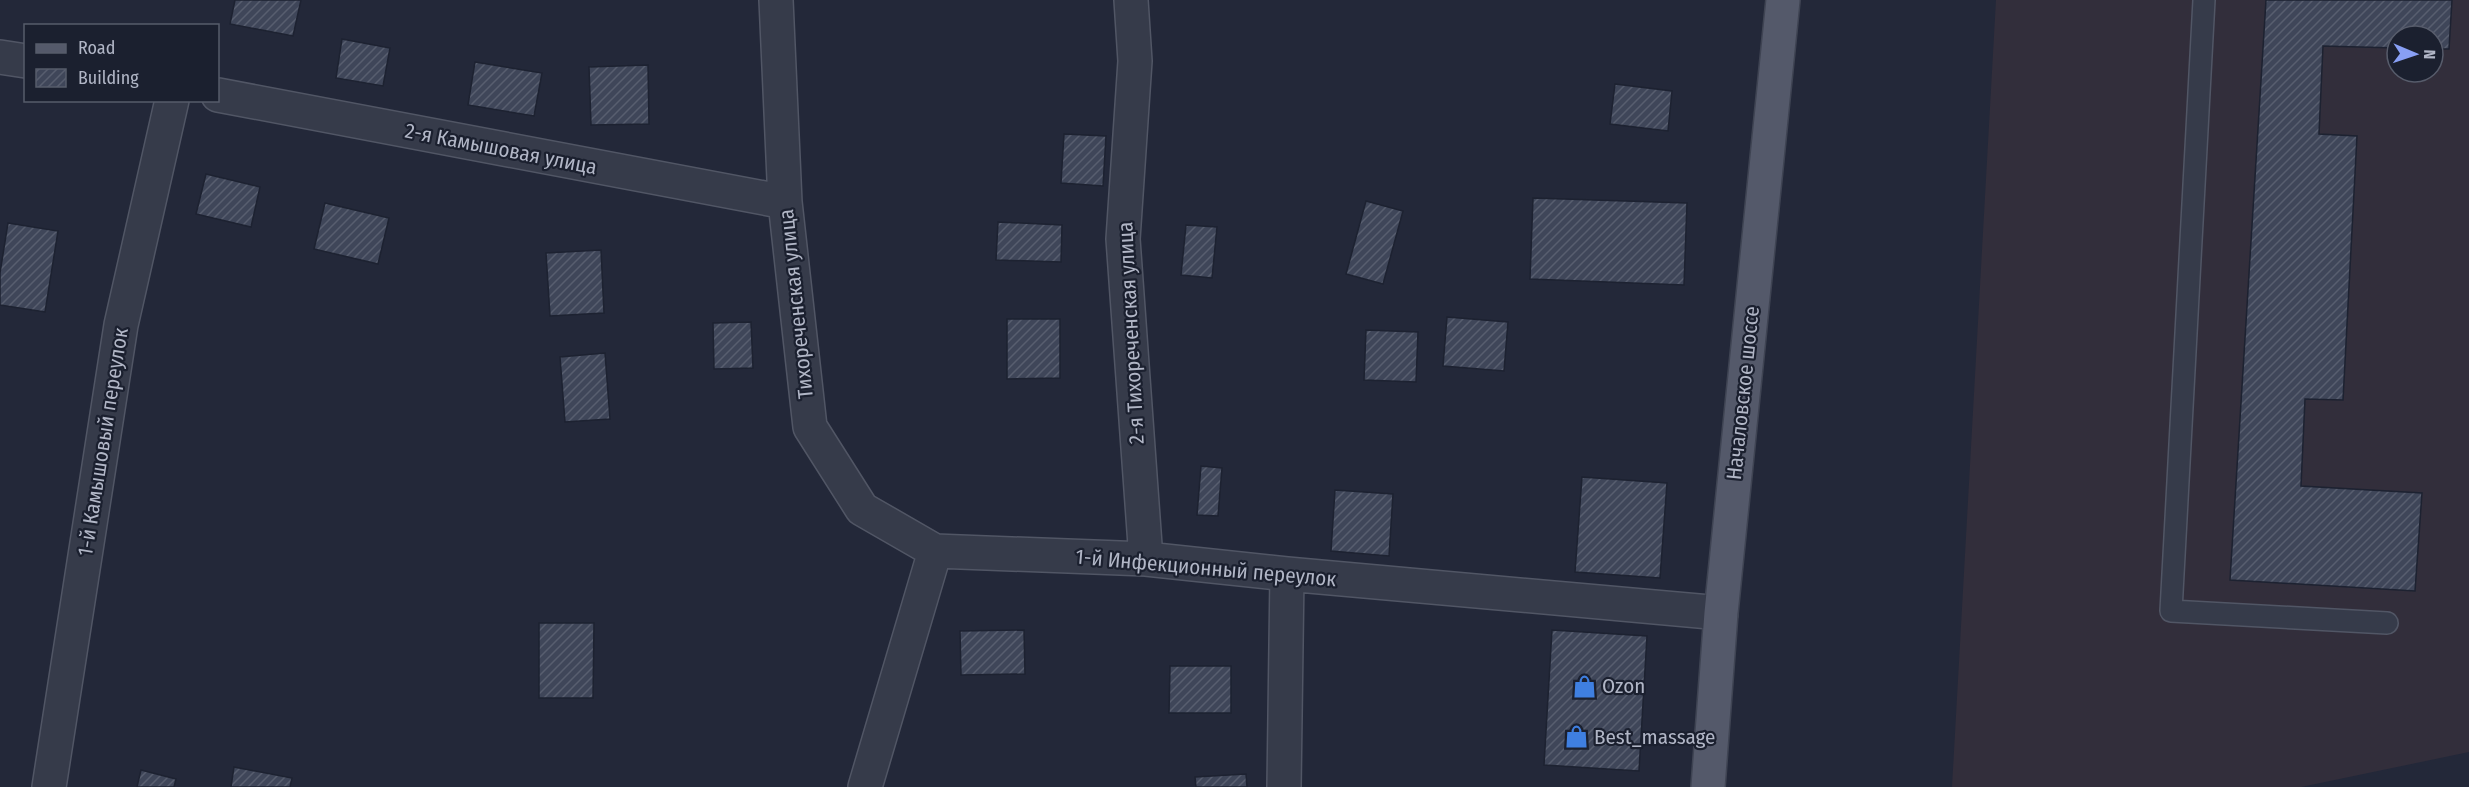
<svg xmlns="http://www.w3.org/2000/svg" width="2469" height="787" viewBox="0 0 2469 787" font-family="'Fira Sans Condensed',sans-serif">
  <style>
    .medical { fill: #322e3b; fill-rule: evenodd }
    .building { fill: url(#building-hatch); stroke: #1d2231; stroke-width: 1.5 }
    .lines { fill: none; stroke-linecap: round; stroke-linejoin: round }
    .lane-casing { stroke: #515665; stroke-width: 24 }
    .street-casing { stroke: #515665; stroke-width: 36 }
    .primary-casing { stroke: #3f4453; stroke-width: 36 }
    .lane { stroke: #363b4a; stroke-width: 21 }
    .street { stroke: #363b4a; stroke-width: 33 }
    .primary { stroke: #54596a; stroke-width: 33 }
    .labels { text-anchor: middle; stroke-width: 4.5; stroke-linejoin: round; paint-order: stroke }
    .street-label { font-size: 21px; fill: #b1b6c6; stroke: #1b202f }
    .poi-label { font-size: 21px; fill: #b1b6c6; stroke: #1b202f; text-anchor: start }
  </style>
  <defs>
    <pattern id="building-hatch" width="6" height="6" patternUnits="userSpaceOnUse" patternTransform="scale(1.5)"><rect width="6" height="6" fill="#3f4659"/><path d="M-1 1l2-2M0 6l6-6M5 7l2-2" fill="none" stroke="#585e6f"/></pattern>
  </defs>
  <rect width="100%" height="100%" fill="#232839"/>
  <path class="medical" d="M1996,0H2469V752L2301,787H1952ZM2397,36H2433V72H2397Z"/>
  <path class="building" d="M235,0H301L293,36L230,24Z
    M2266,0H2452L2449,49H2433V36H2397V48L2323,46L2319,134L2357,136L2343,400L2305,399L2301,486L2422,493L2415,591L2230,580Z
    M342,39L390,48L383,86L336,78Z
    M475,62L542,73L534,116L468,105Z
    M648,65L649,124L591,125L589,67Z
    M1615,84L1672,91L1668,131L1610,124Z
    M1064,134L1106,136L1103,186L1061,183Z
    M206,174L260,187L251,227L196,214Z
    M1533,198L1687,203L1684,285L1530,279Z
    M1366,201L1403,211L1383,284L1346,274Z
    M325,203L389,218L378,264L314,249Z
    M998,222L1062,225L1061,262L996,260Z
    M8,223L58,231L45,312L0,305V273Z
    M1186,225L1217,227L1212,278L1181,275Z
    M601,250L604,313L550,316L546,253Z
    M1447,317L1508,322L1504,371L1443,366Z
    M1007,319H1060V378L1007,379Z
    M751,322L753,368L714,369L713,323Z
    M1366,330L1418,332L1416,382L1364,380Z
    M605,353L610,419L565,422L560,357Z
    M1201,466L1222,468L1218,516L1197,515Z
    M1582,477L1667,483L1660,578L1575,572Z
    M1335,490L1393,494L1389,556L1331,551Z
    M539,623H594L593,698H539Z
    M1024,630L1025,674L961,675L960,631Z
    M1552,630L1647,636L1639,771L1544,765Z
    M1170,666H1231V713H1169Z
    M234,767L292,778L290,787H231Z
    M141,770L176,779L174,787H137Z
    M1246,774L1247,787H1196L1195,777Z"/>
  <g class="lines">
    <defs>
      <path id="lane" d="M2204,0L2171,611L2387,623"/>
      <path id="street" d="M776,0L785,202L810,427L862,509L935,551
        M1131,0L1135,61L1123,239L1146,559
        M0,57L26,61
        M218,95L785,202
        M49,787L121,325L172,100
        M865,787L935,551L1146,559L1287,574L1721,613
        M1284,787L1287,574"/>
      <path id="primary" d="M1708,787L1721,613L1783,0"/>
    </defs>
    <use href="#lane" class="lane-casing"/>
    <use href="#street" class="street-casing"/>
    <use href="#primary" class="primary-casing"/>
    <use href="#lane" class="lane"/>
    <use href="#street" class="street"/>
    <use href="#primary" class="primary"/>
  </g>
  <defs>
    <symbol id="shop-bare" viewBox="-9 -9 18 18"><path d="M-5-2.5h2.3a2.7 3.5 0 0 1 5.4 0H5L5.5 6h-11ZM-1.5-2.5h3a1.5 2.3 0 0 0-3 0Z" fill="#3f7fe0" stroke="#1b202f" stroke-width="2.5" paint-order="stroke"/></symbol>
  </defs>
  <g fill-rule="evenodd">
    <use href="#shop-bare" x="1568" y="670" width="33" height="33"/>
    <use href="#shop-bare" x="1560" y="720" width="33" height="33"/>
  </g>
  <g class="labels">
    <g class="street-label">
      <text transform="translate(501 149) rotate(11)" y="7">2-я Камышовая улица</text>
      <text transform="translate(796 304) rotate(-96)" y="7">Тихореченская улица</text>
      <text transform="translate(1131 333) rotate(-93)" y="7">2-я Тихореченская улица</text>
      <text transform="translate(1743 393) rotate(-84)" y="7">Началовское шоссе</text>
      <text transform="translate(103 442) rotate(-81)" y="7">1-й Камышовый переулок</text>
      <text transform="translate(1206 568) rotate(5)" y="7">1-й Инфекционный переулок</text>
    </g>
    <g class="poi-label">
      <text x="1602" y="693">Ozon</text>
      <text x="1594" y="744">Best_massage</text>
    </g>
  </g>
  <rect x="24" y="24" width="195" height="78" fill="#1b202f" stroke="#575c6b" stroke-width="1.5"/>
  <rect x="36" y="44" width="30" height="9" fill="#54596a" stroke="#575c6b" stroke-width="1.5"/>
  <text x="78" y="54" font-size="18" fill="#b1b6c6">Road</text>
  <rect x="36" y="69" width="30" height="18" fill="url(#building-hatch)" stroke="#575c6b" stroke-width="1.5"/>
  <text x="78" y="84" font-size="18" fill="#b1b6c6">Building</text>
  <g transform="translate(2415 54) rotate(92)"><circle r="28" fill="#1b202f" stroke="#575c6b" stroke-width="1.5"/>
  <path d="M0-4.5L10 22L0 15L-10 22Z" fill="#889ff4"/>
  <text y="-9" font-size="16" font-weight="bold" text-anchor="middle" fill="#b1b6c6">N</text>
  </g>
</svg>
